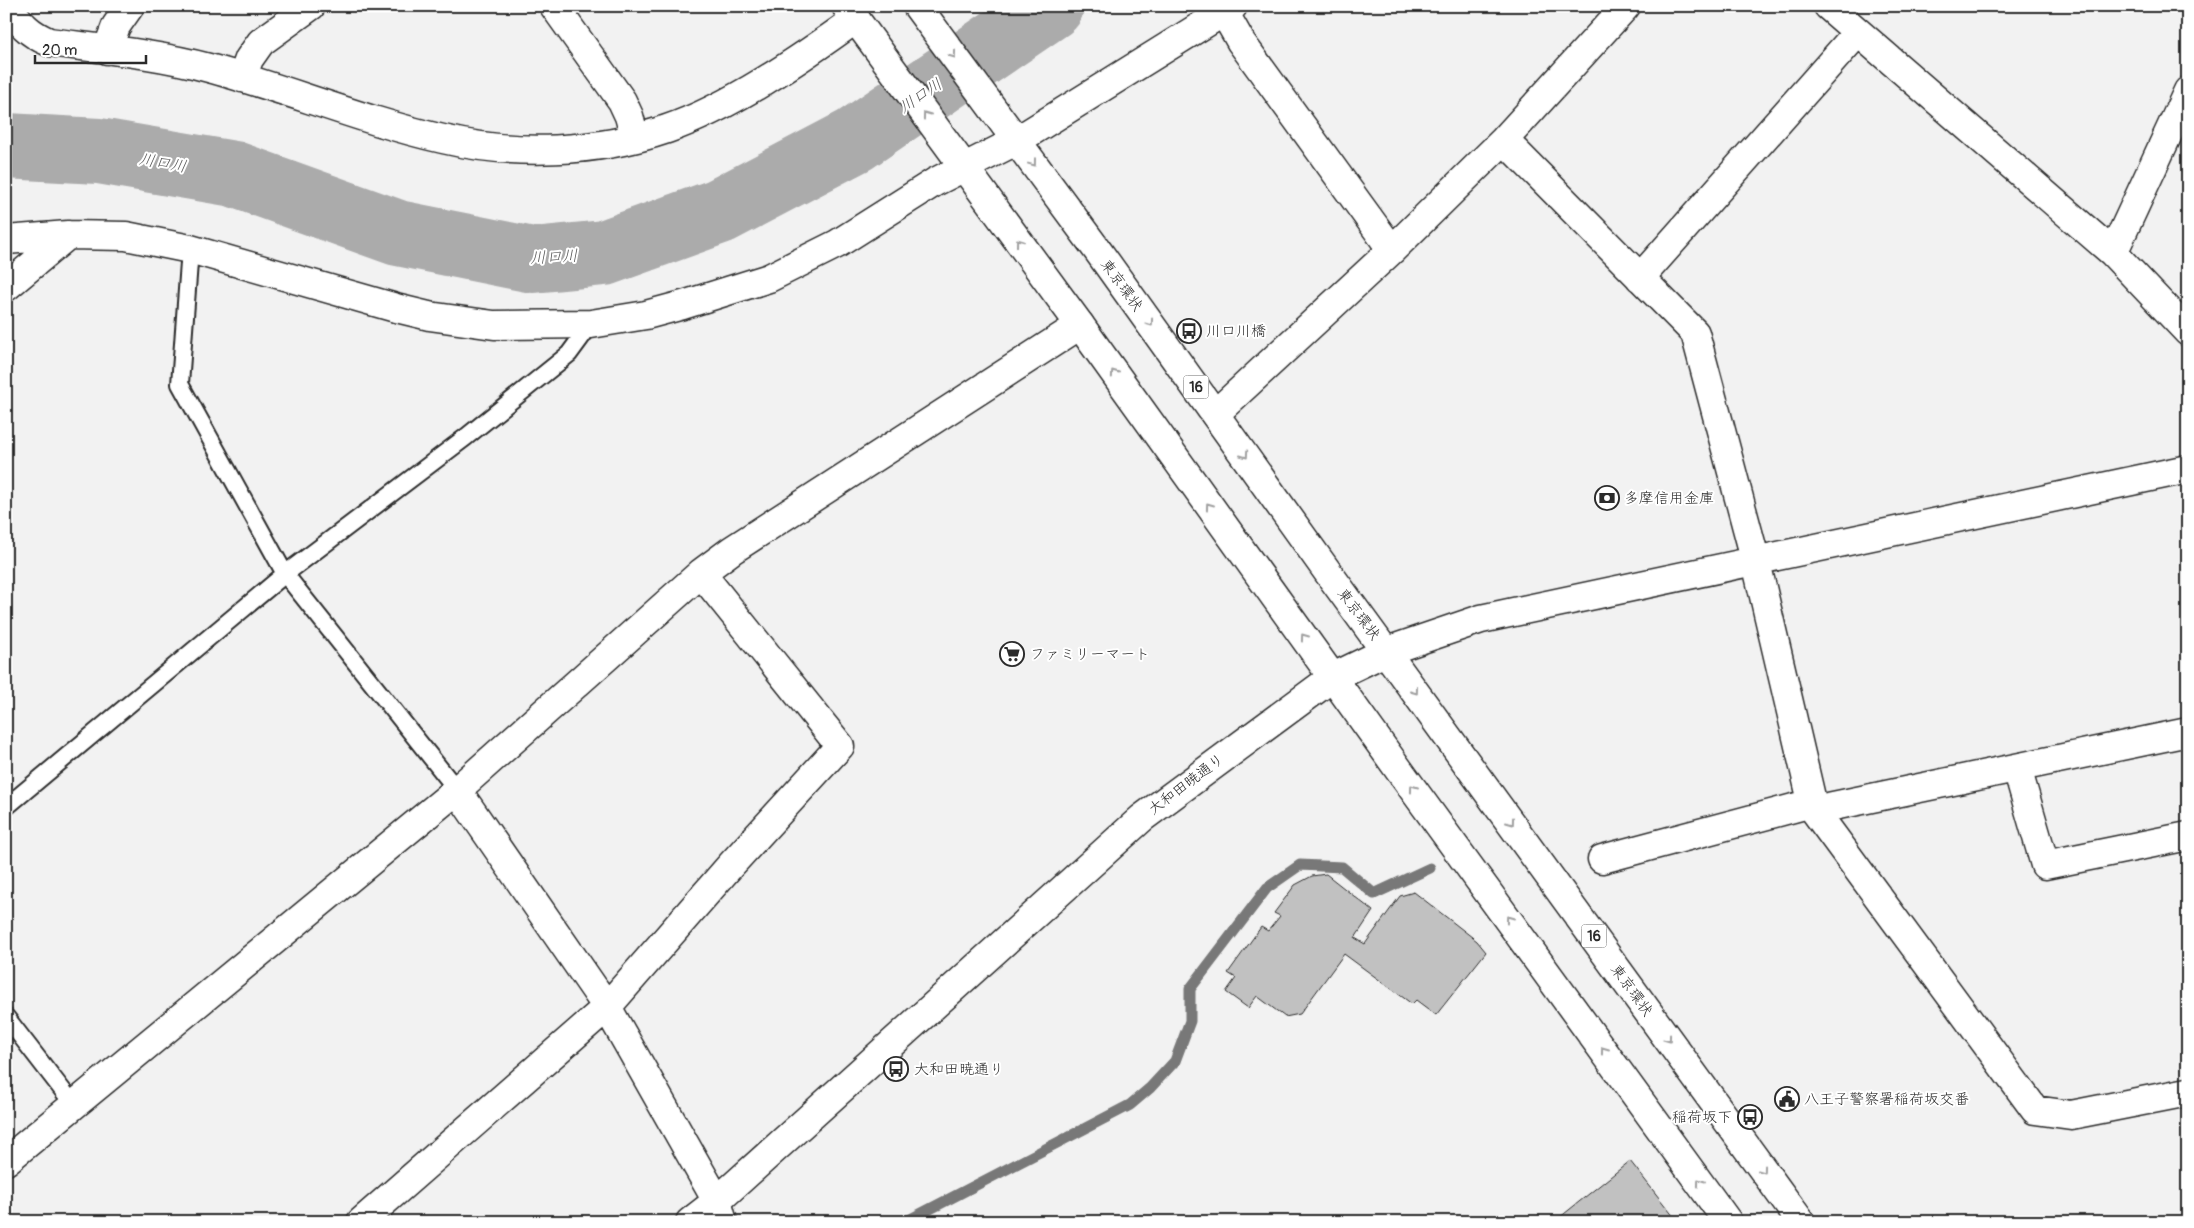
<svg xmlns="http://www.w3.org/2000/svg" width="2194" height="1228" viewBox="0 0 2194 1228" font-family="Pangolin,'Klee One',sans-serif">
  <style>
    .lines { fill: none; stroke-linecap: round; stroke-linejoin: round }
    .stream { stroke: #787878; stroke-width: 11 }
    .river { stroke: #ababab; stroke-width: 66 }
    .building { fill: #c1c1c1; stroke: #2b2b2b }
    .service-casing { stroke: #2b2b2b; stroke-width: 20 }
    .minor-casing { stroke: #2b2b2b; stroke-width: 31 }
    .tertiary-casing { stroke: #2b2b2b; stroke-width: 31 }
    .trunk-casing { stroke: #2b2b2b; stroke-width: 31 }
    .service { stroke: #fff; stroke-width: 16 }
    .minor { stroke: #fff; stroke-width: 28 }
    .tertiary { stroke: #fff; stroke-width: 28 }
    .trunk { stroke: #fff; stroke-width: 28 }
    .oneway { stroke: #a0a0a0 }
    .labels { text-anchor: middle; stroke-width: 4; stroke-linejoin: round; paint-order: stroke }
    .shield { fill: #fff; stroke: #6b6b6b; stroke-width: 1 }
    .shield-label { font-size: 14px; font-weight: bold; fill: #2b2b2b }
    .street-label { font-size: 15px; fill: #2b2b2b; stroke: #fff }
    .poi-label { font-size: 15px; fill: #2b2b2b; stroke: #fff; text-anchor: start }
    .water-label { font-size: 16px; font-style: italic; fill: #585858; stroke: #fff }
  </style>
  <rect width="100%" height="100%" fill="#f2f2f2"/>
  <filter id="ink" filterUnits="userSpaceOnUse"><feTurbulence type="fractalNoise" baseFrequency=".02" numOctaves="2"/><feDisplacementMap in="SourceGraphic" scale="10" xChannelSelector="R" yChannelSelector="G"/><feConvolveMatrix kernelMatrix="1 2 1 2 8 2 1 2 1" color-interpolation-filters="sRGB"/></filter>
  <g filter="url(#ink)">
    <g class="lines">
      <path class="stream" d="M905,1222L1130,1105L1150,1088L1175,1061L1190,1021V989L1267,888L1300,865L1342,867L1374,894L1430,868"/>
      <path class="river" d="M6,146L99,151L234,174L398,233L533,260L604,253L720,211L855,140L1051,6"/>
    </g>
    <path class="building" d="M1326,874L1373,911L1355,938L1365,944L1400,896L1414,892L1477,941L1486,952L1436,1015L1416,1000L1412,1004L1344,954L1300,1014L1285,1017L1257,996L1248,1008L1226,992L1236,978L1228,973L1261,927L1268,931L1280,916L1274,913L1295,885L1312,876Z
      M1630,1161L1678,1222H1554Z"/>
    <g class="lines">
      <defs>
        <path id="service" d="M190,249L180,384L285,574L457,790
          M6,807L285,574L466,437L569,354L591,324
          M6,1017L74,1105"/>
        <path id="minor" d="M8,6C21,24 28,33 49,42C103,49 157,54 209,68C287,89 364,121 443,139C515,156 597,153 667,129C729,108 802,58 856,19
          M554,6L622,101L629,116L635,138
          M1828,6L2113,253L2188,332
          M1224,12L1241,42L1392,250
          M107,50L116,26L130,6
          M242,78L249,59L261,42L311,6
          M1504,140L1695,333L1756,562L1814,810L2035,1110L2071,1115L2188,1092
          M6,240L68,235L126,236L190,249L396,308L429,316L494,325L591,324L646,315L683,305L769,278L837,244L935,182L1016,141L1233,6
          M2113,253L2188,91
          M1640,278L1858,32
          M6,287L68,235
          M1215,414L1392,250L1504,140L1626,6
          M1387,651L1481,619L2188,469
          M2017,768L2045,865L2188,836
          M457,790L607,1007L717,1201L723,1222
          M1814,810L2188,732
          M1602,859L1812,803
          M6,1161L457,790L701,573L732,550L1080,325
          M361,1222L607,1007L730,866L840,746L701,573"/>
        <path id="tertiary" d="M690,1222L717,1201L1142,818L1333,677L1387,651"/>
        <path id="trunk" d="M846,6L1080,325L1399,770L1728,1222
          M917,6L1098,251L1332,578L1801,1222"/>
      </defs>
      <use href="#service" class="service-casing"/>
      <use href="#minor" class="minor-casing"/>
      <use href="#tertiary" class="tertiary-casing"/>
      <use href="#trunk" class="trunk-casing"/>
      <use href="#service" class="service"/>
      <use href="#minor" class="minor"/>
      <use href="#tertiary" class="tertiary"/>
      <use href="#trunk" class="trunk"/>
    </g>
    <defs><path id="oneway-chevron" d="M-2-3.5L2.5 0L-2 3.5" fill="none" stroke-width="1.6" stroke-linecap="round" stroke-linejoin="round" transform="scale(1.25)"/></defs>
    <g class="oneway">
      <use href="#oneway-chevron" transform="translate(953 55) rotate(54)"/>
      <use href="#oneway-chevron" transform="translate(926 115) rotate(-126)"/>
      <use href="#oneway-chevron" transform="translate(1033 163) rotate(53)"/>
      <use href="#oneway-chevron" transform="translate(1019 242) rotate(-127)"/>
      <use href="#oneway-chevron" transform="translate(1150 323) rotate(54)"/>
      <use href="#oneway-chevron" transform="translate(1114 373) rotate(-125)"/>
      <use href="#oneway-chevron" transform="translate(1245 455) rotate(55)"/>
      <use href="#oneway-chevron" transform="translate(1209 506) rotate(-126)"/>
      <use href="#oneway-chevron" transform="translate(1304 637) rotate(-126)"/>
      <use href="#oneway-chevron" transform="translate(1415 691) rotate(54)"/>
      <use href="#oneway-chevron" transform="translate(1413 788) rotate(-126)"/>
      <use href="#oneway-chevron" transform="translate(1511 822) rotate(54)"/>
      <use href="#oneway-chevron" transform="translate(1509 919) rotate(-126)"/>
      <use href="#oneway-chevron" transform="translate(1668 1039) rotate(54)"/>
      <use href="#oneway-chevron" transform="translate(1604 1050) rotate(-126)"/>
      <use href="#oneway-chevron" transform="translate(1763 1170) rotate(54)"/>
      <use href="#oneway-chevron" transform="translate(1700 1182) rotate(-126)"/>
    </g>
  </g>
  <defs>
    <symbol id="bus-ring" viewBox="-11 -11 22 22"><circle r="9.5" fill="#fff" stroke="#2b2b2b" stroke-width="1.5"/><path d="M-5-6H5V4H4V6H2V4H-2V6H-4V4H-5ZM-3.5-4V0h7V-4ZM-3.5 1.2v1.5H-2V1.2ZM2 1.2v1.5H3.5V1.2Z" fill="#2b2b2b"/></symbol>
    <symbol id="bank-ring" viewBox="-11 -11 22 22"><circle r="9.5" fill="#fff" stroke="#2b2b2b" stroke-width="1.5"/><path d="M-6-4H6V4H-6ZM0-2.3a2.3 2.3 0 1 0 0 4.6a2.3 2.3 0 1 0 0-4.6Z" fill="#2b2b2b"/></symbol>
    <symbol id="supermarket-ring" viewBox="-11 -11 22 22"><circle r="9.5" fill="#fff" stroke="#2b2b2b" stroke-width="1.5"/><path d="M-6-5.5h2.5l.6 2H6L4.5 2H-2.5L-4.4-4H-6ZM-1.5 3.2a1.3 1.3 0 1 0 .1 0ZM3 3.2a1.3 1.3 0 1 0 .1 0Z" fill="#2b2b2b"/></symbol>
    <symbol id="civic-ring" viewBox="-11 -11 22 22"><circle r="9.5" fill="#fff" stroke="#2b2b2b" stroke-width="1.5"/><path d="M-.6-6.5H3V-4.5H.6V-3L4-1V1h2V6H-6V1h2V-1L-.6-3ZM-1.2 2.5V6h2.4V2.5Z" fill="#2b2b2b"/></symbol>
  </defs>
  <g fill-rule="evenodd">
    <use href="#bus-ring" x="1175" y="317" width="28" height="28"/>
    <use href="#bank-ring" x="1593" y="484" width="28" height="28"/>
    <use href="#supermarket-ring" x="998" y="640" width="28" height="28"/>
    <use href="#bus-ring" x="882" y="1055" width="28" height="28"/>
    <use href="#civic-ring" x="1773" y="1085" width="28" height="28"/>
    <use href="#bus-ring" x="1736" y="1103" width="28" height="28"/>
  </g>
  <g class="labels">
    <g class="shield">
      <rect x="1183.5" y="375.5" width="25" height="23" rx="4"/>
      <rect x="1581.5" y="924.5" width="25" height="23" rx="4"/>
    </g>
    <g class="shield-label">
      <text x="1196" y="392">16</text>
      <text x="1594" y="941">16</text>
    </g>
    <g class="street-label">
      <text transform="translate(1122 285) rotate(54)" y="5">東京環状</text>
      <text transform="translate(1359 614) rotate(53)" y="5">東京環状</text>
      <text transform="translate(1186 784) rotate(-37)" y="5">大和田暁通り</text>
      <text transform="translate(1632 990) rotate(54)" y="5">東京環状</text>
    </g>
    <g class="poi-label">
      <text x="1206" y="336">川口川橋</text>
      <text x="1624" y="503">多摩信用金庫</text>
      <text x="1030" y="659">ファミリーマート</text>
      <text x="914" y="1074">大和田暁通り</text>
      <text x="1804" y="1104">八王子警察署稲荷坂交番</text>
      <text x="1732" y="1122" text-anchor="end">稲荷坂下</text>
    </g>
    <g class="water-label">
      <text transform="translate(920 95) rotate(-34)" y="6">川口川</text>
      <text transform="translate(163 162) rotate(10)" y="6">川口川</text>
      <text transform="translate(554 256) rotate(-3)" y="6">川口川</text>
    </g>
  </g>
  <rect width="2194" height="1228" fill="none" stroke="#fff" stroke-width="25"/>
  <rect x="12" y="12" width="2169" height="1203" fill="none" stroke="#2b2b2b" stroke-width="2" filter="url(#ink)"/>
  <path d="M35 55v8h111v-8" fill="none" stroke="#2b2b2b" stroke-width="2.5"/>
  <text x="42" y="55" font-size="15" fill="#2b2b2b" stroke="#ffffff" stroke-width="4" paint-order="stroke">20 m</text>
</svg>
